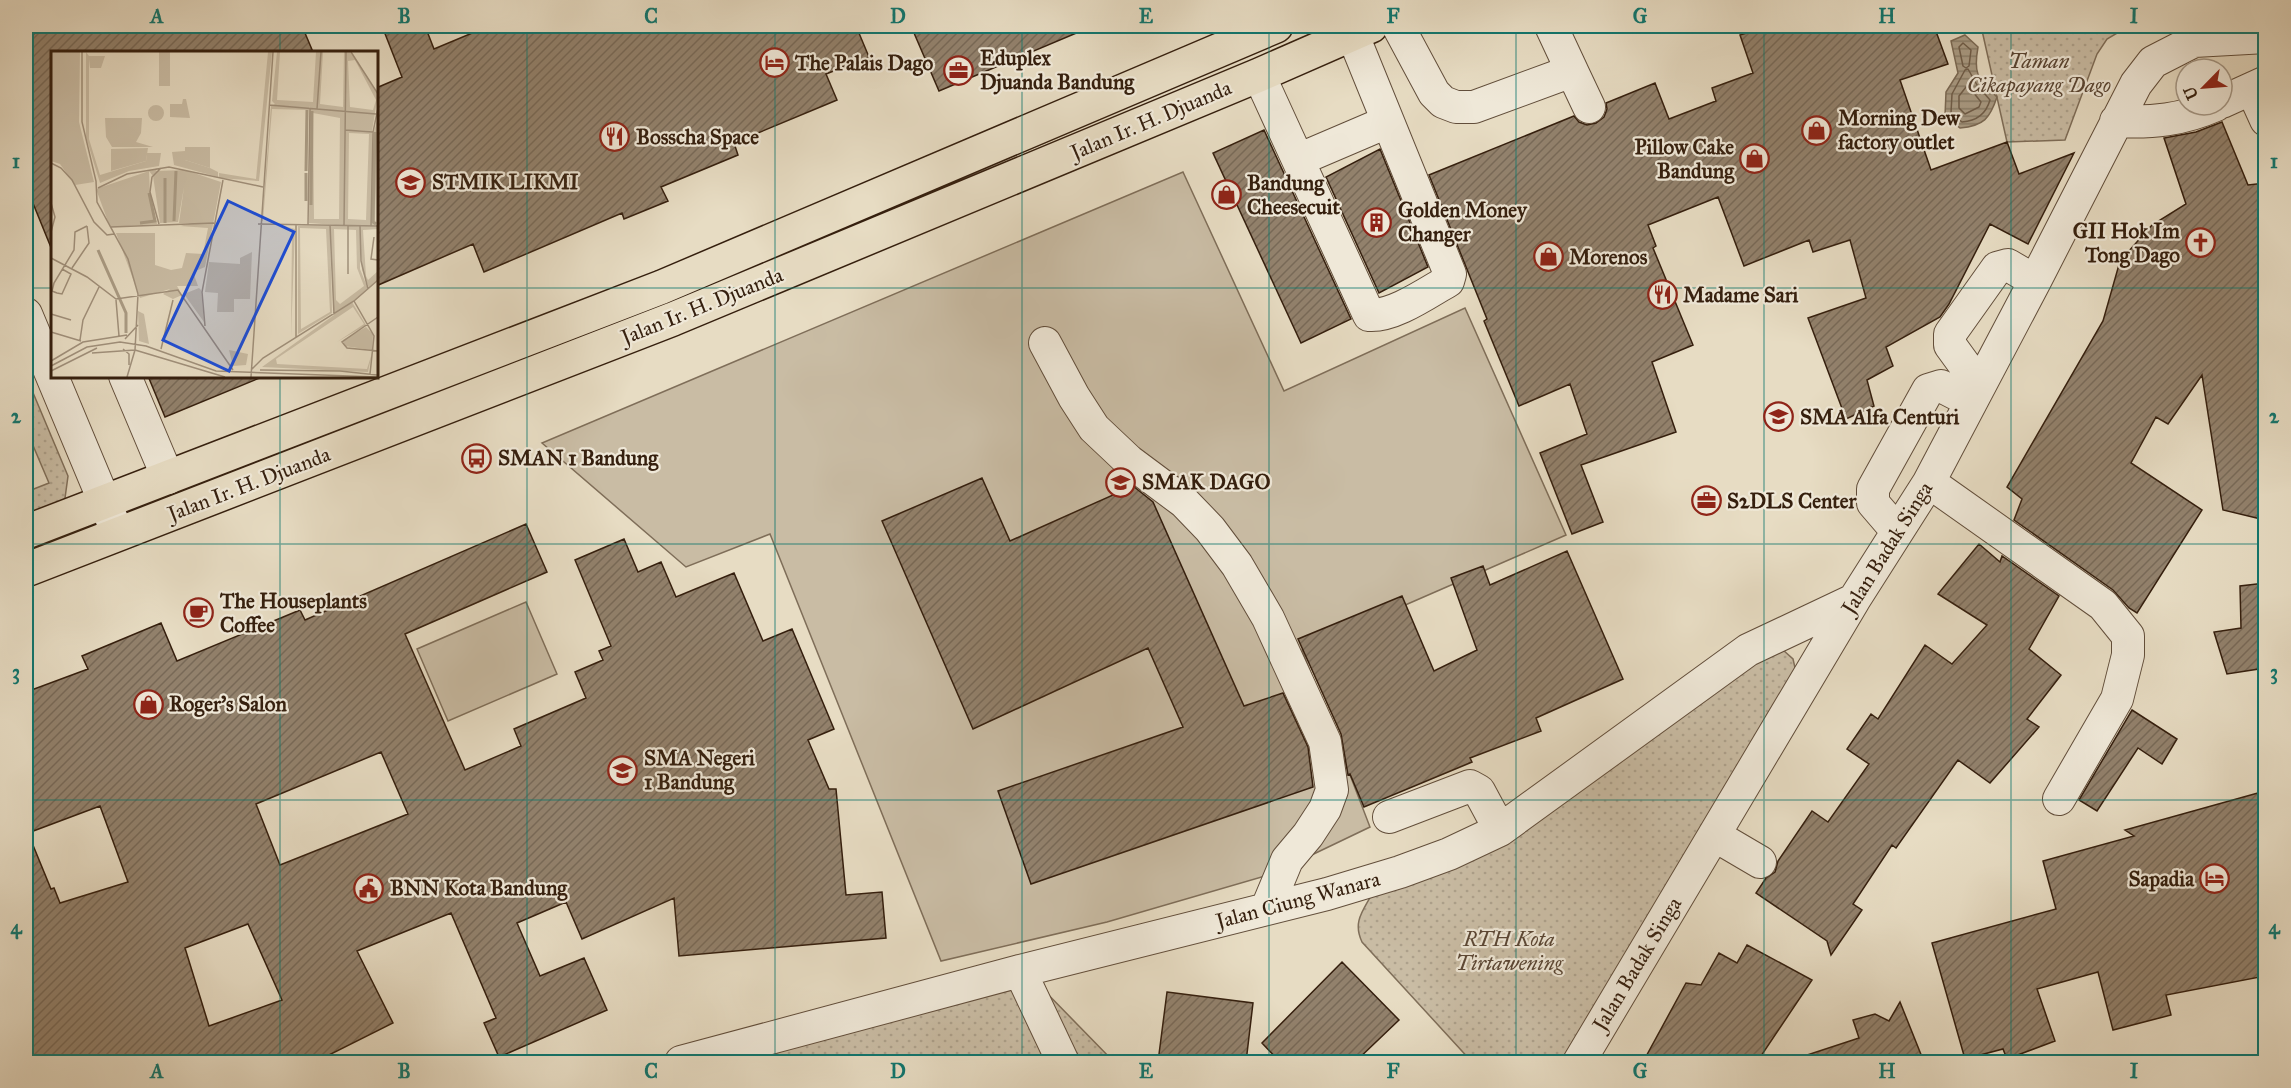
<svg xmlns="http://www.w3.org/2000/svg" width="2291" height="1088" viewBox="0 0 2291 1088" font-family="'IM FELL Great Primer',serif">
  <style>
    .grass { fill: #c9bca4; stroke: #7f6e59; stroke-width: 1.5 }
    .park { fill: url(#park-dots); stroke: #7f6e59; stroke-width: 1.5 }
    .water { fill: url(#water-rules); stroke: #7b6a55; stroke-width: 1.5 }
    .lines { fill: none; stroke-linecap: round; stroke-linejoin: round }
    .shore { stroke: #705e4a; stroke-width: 1.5 }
    .building { fill: url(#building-hatch); stroke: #351f0e; stroke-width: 1.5; fill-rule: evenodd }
    .minor-casing { stroke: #624e3b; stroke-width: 34 }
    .major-casing { stroke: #351f0e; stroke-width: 36 }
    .minor { stroke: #efe8d8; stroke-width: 32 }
    .major { stroke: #e7dcc3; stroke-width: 33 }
    .grid { fill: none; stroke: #0f766e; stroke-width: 1.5; stroke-opacity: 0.55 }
    .labels { text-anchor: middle; stroke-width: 4.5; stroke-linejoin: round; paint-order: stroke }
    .poi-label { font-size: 21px; font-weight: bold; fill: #351f0e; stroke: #efe8d8; text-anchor: start }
    .park-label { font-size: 21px; font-style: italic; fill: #5a4634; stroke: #efe8d8 }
    .street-label { font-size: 21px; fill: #351f0e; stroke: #efe8d8 }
    .inset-river { fill: none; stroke: #aa9c85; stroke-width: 3 }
    .inset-road { fill: none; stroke: #a0907b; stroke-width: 1.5 }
    .view { fill: #1d4ed8; fill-opacity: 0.15; stroke: #1d4ed8; stroke-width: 3 }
    .inset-edge { fill: none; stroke: #351f0e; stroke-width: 3 }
    .neatline { fill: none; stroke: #0f766e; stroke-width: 2 }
    .grid-label { font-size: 20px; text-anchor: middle; font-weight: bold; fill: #0f766e }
  </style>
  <defs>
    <pattern id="park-dots" width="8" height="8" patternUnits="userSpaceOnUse" patternTransform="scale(1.5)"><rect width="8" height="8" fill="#c9bca4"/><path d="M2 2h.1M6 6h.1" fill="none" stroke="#ada18c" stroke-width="1.8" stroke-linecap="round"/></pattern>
    <pattern id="water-rules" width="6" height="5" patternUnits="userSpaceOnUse" patternTransform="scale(1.5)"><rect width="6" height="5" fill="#aa9c85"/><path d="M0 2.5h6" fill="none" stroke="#8b7f6b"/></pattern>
    <pattern id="building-hatch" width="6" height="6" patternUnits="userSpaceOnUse" patternTransform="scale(1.5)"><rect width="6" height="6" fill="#92816c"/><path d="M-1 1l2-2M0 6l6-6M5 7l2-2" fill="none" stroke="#786957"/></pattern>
  </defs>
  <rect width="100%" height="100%" fill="#e7dcc3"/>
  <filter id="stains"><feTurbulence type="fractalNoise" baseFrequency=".00333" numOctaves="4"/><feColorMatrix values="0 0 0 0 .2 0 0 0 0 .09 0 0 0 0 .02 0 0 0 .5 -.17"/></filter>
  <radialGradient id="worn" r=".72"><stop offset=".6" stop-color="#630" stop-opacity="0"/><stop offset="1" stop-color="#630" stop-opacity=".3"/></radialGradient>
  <path class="grass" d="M1183,172L1284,391L1465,308L1566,535L1302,650L1370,827L1272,874L1107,922L941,961L770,534L686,567L542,443Z
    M526,602L557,674L448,721L417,649Z"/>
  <path class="park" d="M1981,26H2129L2107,39L2097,54L2065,140L2007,142Z
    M26,376L68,476L65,498L58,510L26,528V492L49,483L26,429Z
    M1783,650L1793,659L1796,672L1563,1062H1472L1362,942C1352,921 1364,910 1373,892L1770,651Z
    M1034,980L1114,1062H736Z"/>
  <path class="water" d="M1965,35L1978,47C1973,75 1978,78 1997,97C1990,118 1984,126 1960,128L1945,116L1946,92L1958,73L1951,41Z"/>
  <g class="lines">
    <path class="shore" d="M1963,43L1971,50L1969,66L1966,68L1963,66L1959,47Z
      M1968,69L1977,85L1990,100C1986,114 1977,121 1962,122L1951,113L1952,94L1965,70Z
      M1966,87H1969L1981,102L1979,107L1965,114L1959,108V96Z"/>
  </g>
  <path class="building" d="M52,26H302L313,52H52V250L26,186V37Z
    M382,26H425L434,49L489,26H856L869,57L826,74L837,100L734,143L738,155L661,187L668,201L624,219L622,213L484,272L473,244L376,286V88L402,77Z
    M911,26H1093L939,91Z
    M1770,26H1934L1948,64L1900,80L1931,170L2007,142L2019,174L2074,153L2028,244L1990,224L1949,304L1940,317L1886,347L1893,366L1867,380L1874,406L1846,419L1808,318L1866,298L1850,240L1813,252L1809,240L1744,266L1718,197L1648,225L1656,246L1653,248L1693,345L1652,362L1676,432L1581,465L1603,522L1572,534L1540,453L1587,434L1570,384L1519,406L1484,321L1487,319L1429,175L1574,116L1579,122L1587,125L1596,123L1604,117L1607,109L1606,103L1655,83L1669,119L1716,101L1712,88L1753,73L1740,35Z
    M2222,122L2248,185L2265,183V520L2223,510L2202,375L2168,424L2156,417L2131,463L2202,510L2137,613L2129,608L2113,590L2014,520L2022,499L2007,487L2103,321L2120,261L2152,225L2186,204L2164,138L2196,132Z
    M1264,130L1351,319L1301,343L1213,153Z
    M1380,149L1428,267L1379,293L1326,177Z
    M148,376H262V377L165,417Z
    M982,478L1010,541L1133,486L1153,502L1244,706L1283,693L1308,747L1313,787L1031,884L998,791L1183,727L1148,648L973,729L882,521Z
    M526,524L547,572L405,634L465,770L521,746L514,729L586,698L575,672L603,660L599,651L611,646L575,560L624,539L638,572L661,562L676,597L734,573L763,641L792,629L834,729L808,740L829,789H836L846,895L882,892L886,938L679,956L674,898L582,939L566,902L517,923L540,976L584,958L607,1010L499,1057L484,1023L496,1018L451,913L357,951L393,1023L315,1062H26V692L88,669L82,656L161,623L177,661L300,610L305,620ZM381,752L408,814L280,865L256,804ZM100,806L128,882L60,903L54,888L51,889L28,833ZM248,924L282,1000L209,1026L185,948Z
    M1979,544L2000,562L2002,556L2059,596L2029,649L2061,675L2027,719L2039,727L1990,783L1958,760L1896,848L1892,845L1853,904L1862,910L1831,955L1827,941L1756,893L1766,878L1775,872L1778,861L1812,811L1828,822L1869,764L1847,749L1871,714L1878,719L1925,645L1952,664L1987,625L1938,594Z
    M1567,551L1623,679L1536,718L1541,731L1470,758L1472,762L1364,807L1350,774L1348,775L1341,734L1298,639L1402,596L1434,671L1477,650L1451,578L1483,566L1490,585Z
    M2265,583V668L2227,674L2214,632L2241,628L2240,586Z
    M2132,710L2177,739L2162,764L2138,748L2097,811L2079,800Z
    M2265,791V962L2258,963L2260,977L2166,995L2171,1015L2113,1030L2098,972L2037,989L2055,1041L2007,1059L2003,1049L1965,1059L1932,943L2056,909L2043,861L2134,836L2125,830Z
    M1747,945L1812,980L1757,1062H1643L1686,983L1701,985L1719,953L1737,963Z
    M1342,962L1399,1020L1355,1062H1280L1262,1043Z
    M1167,992L1253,1003L1246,1062H1158Z
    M1900,1002L1924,1062H1802L1801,1057L1859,1038L1853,1020L1875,1014L1889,1021Z"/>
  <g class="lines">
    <defs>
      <path id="minor" d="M1398,26L1434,93L1443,102L1456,107H1474L1572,71L1551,26
        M2194,41L2266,37
        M1572,71L1589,107
        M1259,75L1369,315C1393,317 1427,293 1448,281L1450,274L1352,33
        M2252,89L2266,120
        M2222,102L2266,82
        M2116,121C2152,123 2182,120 2216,105
        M1298,160L1387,122
        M26,314L118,534
        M1045,343L1074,397L1094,428L1129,461L1184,502L1210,529L1237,565L1268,618L1325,742L1332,790L1325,809L1308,835L1287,860L1267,908
        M125,376L168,478
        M1979,385L1950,345V334L1997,268L2008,265L2035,281
        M1929,482L2103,605L2128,636V655L2117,699L2059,799
        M1897,531L1873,503V489L1928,390L1941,386L1970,401
        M1389,817L1470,786L1479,791L1500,830
        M1714,835L1760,862
        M1020,971L1063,1062
        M681,1062L1020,971L1327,894L1400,872L1449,854L1500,830L1748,650L1854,600
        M1579,1062L1854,600L1929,482L2035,281L2136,84L2153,62L2194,41L2206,26"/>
      <path id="major" d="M26,532L662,287L1276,26
        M26,570L673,319L1259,75L1371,26"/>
    </defs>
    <use href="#minor" class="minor-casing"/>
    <use href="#major" class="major-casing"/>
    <use href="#minor" class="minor"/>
    <use href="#major" class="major"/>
  </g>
  <path class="grid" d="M280,26V52M527,26V1062M775,26V1062M1022,26V1062M1269,26V1062M1516,26V1062M1764,26V1062M2011,26V1062M26,288H52M376,288H2266M280,376V1062M26,544H2266M26,800H2266"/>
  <defs>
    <symbol id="hotel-ring" viewBox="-11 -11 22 22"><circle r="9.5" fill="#efe8d8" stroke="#8f2418" stroke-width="1.5"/><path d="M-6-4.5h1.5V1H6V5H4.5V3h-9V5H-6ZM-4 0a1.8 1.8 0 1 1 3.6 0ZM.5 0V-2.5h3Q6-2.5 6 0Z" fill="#8f2418"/></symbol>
    <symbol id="office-ring" viewBox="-11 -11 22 22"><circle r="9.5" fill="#efe8d8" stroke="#8f2418" stroke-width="1.5"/><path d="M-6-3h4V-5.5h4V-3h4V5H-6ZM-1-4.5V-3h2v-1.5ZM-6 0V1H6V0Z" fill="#8f2418"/></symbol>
    <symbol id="shop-ring" viewBox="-11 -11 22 22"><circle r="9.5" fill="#efe8d8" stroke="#8f2418" stroke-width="1.5"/><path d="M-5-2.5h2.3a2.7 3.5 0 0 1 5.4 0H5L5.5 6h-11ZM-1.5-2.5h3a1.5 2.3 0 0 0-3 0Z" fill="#8f2418"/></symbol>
    <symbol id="restaurant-ring" viewBox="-11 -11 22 22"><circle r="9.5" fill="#efe8d8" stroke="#8f2418" stroke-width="1.5"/><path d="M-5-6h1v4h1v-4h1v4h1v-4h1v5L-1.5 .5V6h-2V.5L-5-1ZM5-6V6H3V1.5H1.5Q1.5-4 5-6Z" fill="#8f2418"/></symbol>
    <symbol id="university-ring" viewBox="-11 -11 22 22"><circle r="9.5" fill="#efe8d8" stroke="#8f2418" stroke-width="1.5"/><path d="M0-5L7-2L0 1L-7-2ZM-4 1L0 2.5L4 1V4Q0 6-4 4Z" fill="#8f2418"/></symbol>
    <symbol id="building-ring" viewBox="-11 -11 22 22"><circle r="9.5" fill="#efe8d8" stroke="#8f2418" stroke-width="1.5"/><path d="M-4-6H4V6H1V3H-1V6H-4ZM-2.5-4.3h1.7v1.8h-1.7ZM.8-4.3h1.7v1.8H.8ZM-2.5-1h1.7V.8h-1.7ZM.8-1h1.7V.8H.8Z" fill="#8f2418"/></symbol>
    <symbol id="church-ring" viewBox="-11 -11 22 22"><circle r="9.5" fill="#efe8d8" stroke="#8f2418" stroke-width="1.5"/><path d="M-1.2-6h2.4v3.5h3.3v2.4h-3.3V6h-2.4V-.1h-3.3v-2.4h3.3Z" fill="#8f2418"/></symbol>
    <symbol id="school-ring" viewBox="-11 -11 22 22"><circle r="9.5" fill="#efe8d8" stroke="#8f2418" stroke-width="1.5"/><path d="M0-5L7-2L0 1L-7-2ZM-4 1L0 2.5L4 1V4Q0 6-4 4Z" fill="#8f2418"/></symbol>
    <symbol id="bus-ring" viewBox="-11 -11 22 22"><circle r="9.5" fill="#efe8d8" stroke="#8f2418" stroke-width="1.5"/><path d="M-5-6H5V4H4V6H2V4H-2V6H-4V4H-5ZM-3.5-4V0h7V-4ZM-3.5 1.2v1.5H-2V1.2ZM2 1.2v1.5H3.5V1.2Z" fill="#8f2418"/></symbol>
    <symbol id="cafe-ring" viewBox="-11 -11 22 22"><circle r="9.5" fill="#efe8d8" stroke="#8f2418" stroke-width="1.5"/><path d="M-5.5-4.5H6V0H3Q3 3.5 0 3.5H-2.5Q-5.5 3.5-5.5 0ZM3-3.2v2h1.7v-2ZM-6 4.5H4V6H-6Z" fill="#8f2418"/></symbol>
    <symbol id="civic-ring" viewBox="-11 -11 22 22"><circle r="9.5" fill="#efe8d8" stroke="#8f2418" stroke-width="1.5"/><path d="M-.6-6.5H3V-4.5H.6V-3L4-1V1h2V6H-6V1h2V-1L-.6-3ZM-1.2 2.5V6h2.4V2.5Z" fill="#8f2418"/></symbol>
  </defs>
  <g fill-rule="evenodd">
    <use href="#hotel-ring" x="758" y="46" width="33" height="33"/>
    <use href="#office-ring" x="942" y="54" width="33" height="33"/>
    <use href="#shop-ring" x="1800" y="114" width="33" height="33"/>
    <use href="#restaurant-ring" x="598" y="120" width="33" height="33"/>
    <use href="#shop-ring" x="1738" y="142" width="33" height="33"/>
    <use href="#university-ring" x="394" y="166" width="33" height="33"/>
    <use href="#shop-ring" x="1210" y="178" width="33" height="33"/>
    <use href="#building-ring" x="1360" y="206" width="33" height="33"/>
    <use href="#church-ring" x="2184" y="226" width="33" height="33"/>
    <use href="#shop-ring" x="1532" y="240" width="33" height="33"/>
    <use href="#restaurant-ring" x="1646" y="278" width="33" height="33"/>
    <use href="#school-ring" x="1762" y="400" width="33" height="33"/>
    <use href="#bus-ring" x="460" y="442" width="33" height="33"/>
    <use href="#school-ring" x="1104" y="466" width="33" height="33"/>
    <use href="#office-ring" x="1690" y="484" width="33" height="33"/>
    <use href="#cafe-ring" x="182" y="596" width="33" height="33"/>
    <use href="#shop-ring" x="132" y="688" width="33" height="33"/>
    <use href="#school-ring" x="606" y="754" width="33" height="33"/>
    <use href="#hotel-ring" x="2198" y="862" width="33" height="33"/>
    <use href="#civic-ring" x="352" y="872" width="33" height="33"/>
  </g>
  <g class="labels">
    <g class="poi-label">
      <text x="980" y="65">Eduplex<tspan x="980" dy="24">Djuanda Bandung</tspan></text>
      <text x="795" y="70">The Palais Dago</text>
      <text x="1838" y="125">Morning Dew<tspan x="1838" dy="24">factory outlet</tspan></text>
      <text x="636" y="144">Bosscha Space</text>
      <text x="1734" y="154" text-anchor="end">Pillow Cake<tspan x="1734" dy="24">Bandung</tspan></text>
      <text x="432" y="189">STMIK LIKMI</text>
      <text x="1247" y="190">Bandung<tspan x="1247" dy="24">Cheesecuit</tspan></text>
      <text x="1398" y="217">Golden Money<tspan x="1398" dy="24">Changer</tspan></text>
      <text x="2180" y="238" text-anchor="end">GII Hok Im<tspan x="2180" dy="24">Tong Dago</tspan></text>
      <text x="1569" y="264">Morenos</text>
      <text x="1683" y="302">Madame Sari</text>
      <text x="1800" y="424">SMA Alfa Centuri</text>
      <text x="498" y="465">SMAN 1 Bandung</text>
      <text x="1142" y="489">SMAK DAGO</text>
      <text x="1727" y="508">S2DLS Center</text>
      <text x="220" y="608">The Houseplants<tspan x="220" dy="24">Coffee</tspan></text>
      <text x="169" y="711">Roger's Salon</text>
      <text x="644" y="765">SMA Negeri<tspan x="644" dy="24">1 Bandung</tspan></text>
      <text x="2194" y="886" text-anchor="end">Sapadia</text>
      <text x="390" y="895">BNN Kota Bandung</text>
    </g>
    <g class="park-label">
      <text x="2039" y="68">Taman<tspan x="2039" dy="24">Cikapayang Dago</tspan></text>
      <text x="1509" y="946">RTH Kota<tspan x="1509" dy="24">Tirtawening</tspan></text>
    </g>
    <g class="street-label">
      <text transform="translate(1151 120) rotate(-23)" y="7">Jalan Ir. H. Djuanda</text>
      <text transform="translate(702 306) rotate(-22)" y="7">Jalan Ir. H. Djuanda</text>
      <text transform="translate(249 484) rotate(-21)" y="7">Jalan Ir. H. Djuanda</text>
      <text transform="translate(1887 548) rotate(-58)" y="7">Jalan Badak Singa</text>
      <text transform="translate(1298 900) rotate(-15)" y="7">Jalan Ciung Wanara</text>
      <text transform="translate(1637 964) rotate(-59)" y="7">Jalan Badak Singa</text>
    </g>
  </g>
  <g transform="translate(51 51)">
    <rect width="327" height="327" fill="#e7dcc3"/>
    <path d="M97 62a8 8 0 1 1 16 0a8 8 0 1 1-16 0ZM54,67H91L90,82L85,91L102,96H61L55,86ZM134,96H159V117L134,109ZM97,97L95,110L60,120V98ZM201,201L199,248H183V261H166L167,242L154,241L158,211L189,213V207Z" fill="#c9bca4"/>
    <path d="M0,1H29L28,71L43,131L24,134L9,113L0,110Z" fill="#c9bca4"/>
    <path d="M35,1L38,5H54L50,17H39L38,8V88L49,124L95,110L96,102H110L108,115L78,120L49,132L35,86ZM108,1H119V35H108ZM217,1H221L208,130L168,127V122L205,128ZM226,1H229L226,49L262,51L265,1H272L269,53L292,56L293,1H299L304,8L327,44L321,80L294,79L321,81V131L323,81L327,65L324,169L327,178L312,179L315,225L317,229L327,220V229L318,237L311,219L309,189V218L317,238L301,251L315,274L286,291L313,273L302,256L225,308L226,313L316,318L321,302L317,321L211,316L283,264L279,178L281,262L247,283V175L285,174L258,172L259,55L258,59L221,58L212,170L256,173L211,170L220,55L224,53L221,50ZM304,9L325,49L322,59L299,56L297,10ZM262,62L289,67L288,168H263ZM298,82L318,83L315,169L297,168ZM249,177L275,178L279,261L250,278ZM283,178L305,179L306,217L313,235L289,253L285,249ZM132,48H135L139,67L119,66V53H131ZM134,100V109L159,117L167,121V126L123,114L121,101ZM107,117L105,120L134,119L170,131L154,216L142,221L147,235H126L131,244L122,248L112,243L119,238L89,247L65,182H104V214L120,219L131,217L135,202L152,203L157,177L129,175L141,172H128L133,136L127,171L109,172L102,125L98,120L99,144L106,173L59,176L45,138ZM233,175L244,178L240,286L241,178ZM148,237L150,239L153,271L133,243ZM87,260L93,263L98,293L88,290ZM315,276L322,283L321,299L293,295L292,289ZM178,299L197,303L195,314L182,315Z" fill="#c9bca4" fill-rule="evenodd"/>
    <path class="inset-river" d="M324,81L322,171L325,173M255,120L256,59M114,127V172M255,150V122M260,154L261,60M123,170L125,120M89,172L104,170L98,142M47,199L75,262V282"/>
    <path class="inset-road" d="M31,1V71L45,130L46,151L77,208L87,243L84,299L76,326M300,1L327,43M218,54L325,63M266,58L270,1M294,79L322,81M0,112L10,117L21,129L43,171L56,184L63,183M47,137L76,123L118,116L212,136M0,152L4,166L0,181M108,173L99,141L101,126L110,117M207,173L327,175M257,174L259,57M279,174L283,263M293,175L295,1M297,175V223M309,175L310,210L317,238M320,175L322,81L327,57M60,176L163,172M323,186L320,208L327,209M0,207L36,226L65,248L127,239L182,319M21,217L38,192L36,175M6,242L1,240L3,232L23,199L24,181L36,175M6,242L11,243L20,223L11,218M65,249L68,285M303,250L323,285L319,323M0,263L20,269M327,266L291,291L296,297L327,300M154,275L151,241L172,129M0,281L30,290M245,287V174M74,288L87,274M29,289L32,269L48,236M72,298L78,303V314M110,298L122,249M84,299L174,326M41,302L84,299M0,310L32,291L76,284M0,315L36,296L69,291L95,295L165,320L326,326M200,319L212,307L303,250L327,229M209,319L289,320L326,324M0,320L46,297M200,326L222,1"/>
    <path class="view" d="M177,150L243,181L178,320L112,289Z"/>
    <rect width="327" height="327" class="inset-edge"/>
  </g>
  <rect width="2291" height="1088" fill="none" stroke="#e7dcc3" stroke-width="66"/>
  <g transform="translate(2204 87) rotate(245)"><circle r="28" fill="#efe8d8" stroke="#a59887" stroke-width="1.5"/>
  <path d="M0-4.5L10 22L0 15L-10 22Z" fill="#8f2418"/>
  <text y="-9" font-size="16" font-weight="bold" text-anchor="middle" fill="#351f0e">U</text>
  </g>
  <rect x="33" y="33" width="2225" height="1022" class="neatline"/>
  <g class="grid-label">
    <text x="157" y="23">A</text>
    <text x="404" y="23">B</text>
    <text x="651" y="23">C</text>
    <text x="898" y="23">D</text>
    <text x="1146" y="23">E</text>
    <text x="1393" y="23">F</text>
    <text x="1640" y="23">G</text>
    <text x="1887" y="23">H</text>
    <text x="2134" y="23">I</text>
    <text x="16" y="168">1</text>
    <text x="2274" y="168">1</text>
    <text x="16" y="423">2</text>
    <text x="2274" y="423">2</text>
    <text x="16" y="679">3</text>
    <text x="2274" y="679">3</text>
    <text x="16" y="934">4</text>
    <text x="2274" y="934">4</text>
    <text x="157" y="1078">A</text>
    <text x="404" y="1078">B</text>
    <text x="651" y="1078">C</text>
    <text x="898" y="1078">D</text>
    <text x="1146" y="1078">E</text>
    <text x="1393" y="1078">F</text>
    <text x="1640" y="1078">G</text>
    <text x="1887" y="1078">H</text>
    <text x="2134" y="1078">I</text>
  </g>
  <rect width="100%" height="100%" filter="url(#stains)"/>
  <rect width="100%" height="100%" fill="url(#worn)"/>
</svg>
